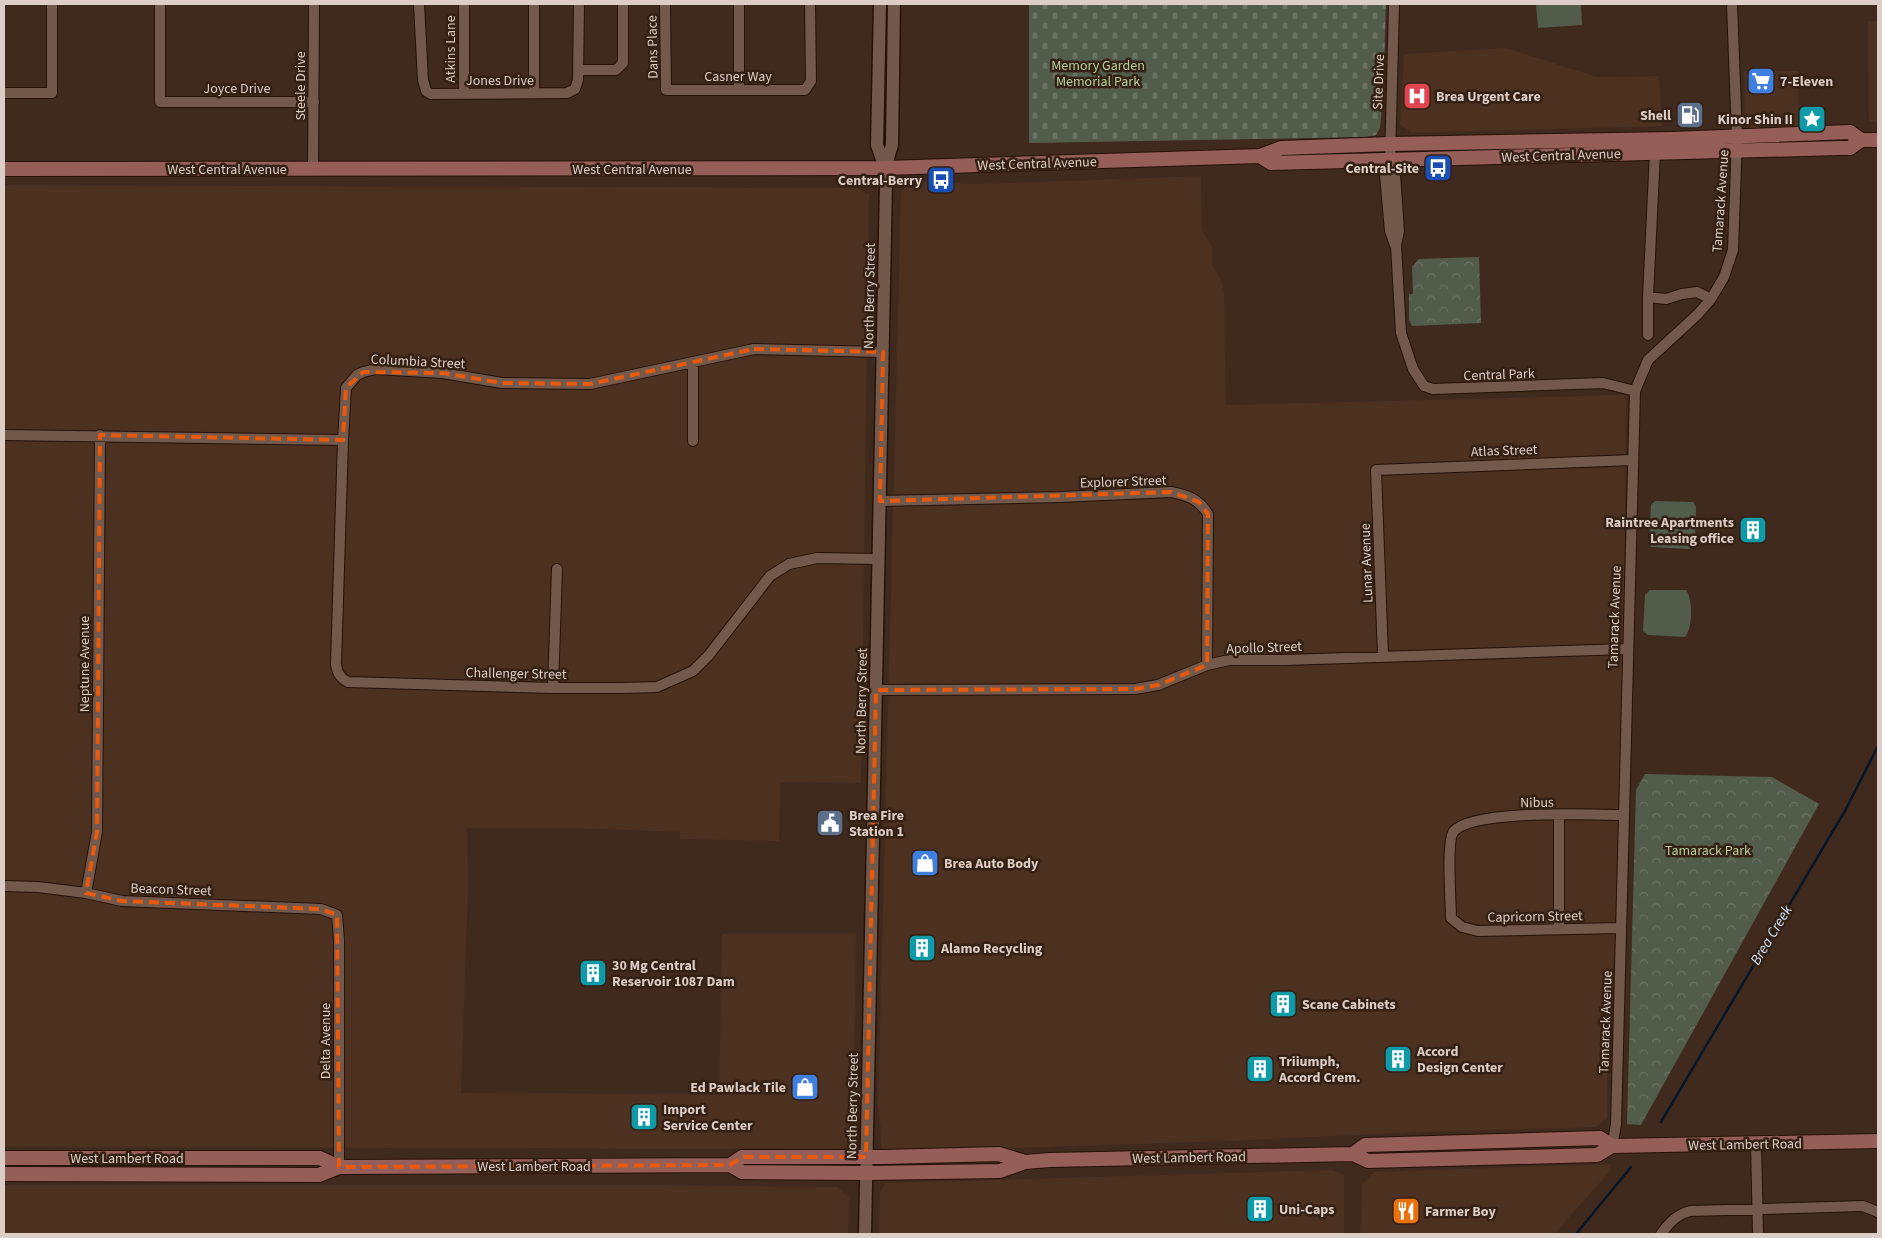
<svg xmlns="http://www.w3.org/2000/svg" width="1882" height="1238" viewBox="0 0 1882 1238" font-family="'Source Sans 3',sans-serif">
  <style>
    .built { fill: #4c3020 }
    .grass { fill: #525c4a }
    .forest { fill: url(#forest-crowns) }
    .cemetery { fill: url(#cemetery-stones) }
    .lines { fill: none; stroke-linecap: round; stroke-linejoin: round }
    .stream { stroke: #051728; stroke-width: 2.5 }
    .minor-casing { stroke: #261207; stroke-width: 12 }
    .tertiary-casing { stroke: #261207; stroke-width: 15 }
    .secondary-casing { stroke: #261207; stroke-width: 16 }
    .minor { stroke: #72594c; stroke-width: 10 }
    .tertiary { stroke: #72594c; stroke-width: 12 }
    .secondary { stroke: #965e59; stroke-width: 14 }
    .marked { fill: none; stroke: #e8590c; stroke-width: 4; stroke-dasharray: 10 6; stroke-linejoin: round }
    .labels { text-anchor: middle; stroke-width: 5; stroke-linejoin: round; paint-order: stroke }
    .street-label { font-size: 14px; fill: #dccec6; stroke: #352014 }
    .park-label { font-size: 14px; fill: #b3ce9e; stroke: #352014 }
    .poi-label { font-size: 14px; font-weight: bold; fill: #dccec6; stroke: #352014; text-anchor: start }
    .water-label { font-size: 15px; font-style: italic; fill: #cde6fe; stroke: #352014 }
  </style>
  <defs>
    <pattern id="forest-crowns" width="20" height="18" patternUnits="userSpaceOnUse" patternTransform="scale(1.25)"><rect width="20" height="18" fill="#525c4a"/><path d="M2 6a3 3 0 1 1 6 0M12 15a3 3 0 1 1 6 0" fill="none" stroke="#6a7263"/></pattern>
    <pattern id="cemetery-stones" width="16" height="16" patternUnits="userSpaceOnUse" patternTransform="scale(1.25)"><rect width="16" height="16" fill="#525c4a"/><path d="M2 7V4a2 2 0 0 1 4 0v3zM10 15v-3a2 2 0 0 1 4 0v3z" fill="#6a7263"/></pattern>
  </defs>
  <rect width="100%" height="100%" fill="#402a1e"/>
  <path class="built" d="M1868,21H1878V122H1869Z
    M1506,48L1597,77L1659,76L1662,126L1412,133L1400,124L1404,54Z
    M1744,71H1798L1799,129L1752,128L1745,119Z
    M1201,176L1202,230L1212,247V264L1221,280L1224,292L1226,405L1626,395L1621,928L1607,991V1118L1596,1127L1422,1132L1227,1141L891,1152L881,1147V1133L878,1104L901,194L906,184L913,179L928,182L979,184Z
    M4,185L858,188L869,195L861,783L780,782L779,841L680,839V832L573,828H467L468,887L461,1093L719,1094L722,934H856L853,1139L851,1145L843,1149L4,1147Z
    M1611,1164V1170L1554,1234H1361L1362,1185L1374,1172Z
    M1332,1170L1344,1175V1234H879L880,1192L886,1183Z
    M4,1185H661L838,1187L849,1198L848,1234H4Z"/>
  <path class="grass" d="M1548,4H1581L1582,25L1538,28L1536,5Z
    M1655,501L1693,502L1696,507L1695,545L1689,549L1651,547L1649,543L1651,505Z
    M1650,590H1686C1693,599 1693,628 1685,637L1648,635L1643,631L1645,595Z"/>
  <path class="forest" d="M1479,257L1481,323L1412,326L1409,319V294H1413L1412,267L1419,259Z
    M1645,774L1772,777L1819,804L1641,1125L1627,1124L1636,790Z"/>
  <path class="cemetery" d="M1029,4H1386L1383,96L1380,128L1376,135L1365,137L1029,143Z"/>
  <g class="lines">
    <path class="stream" d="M1661,1122L1846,809L1878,746
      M1576,1234L1631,1167"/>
    <defs>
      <path id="minor" d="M160,4V102H314
        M419,4L423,80L426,91L431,94L567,93L575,89L578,80L579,4
        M464,4V94
        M665,4L666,90H805L811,81L810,4
        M739,4V90
        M1394,4L1390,161L1385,175L1390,231L1395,245
        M579,70H616L623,63V4
        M4,93H52V4
        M534,93V4
        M1655,152L1648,297L1666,299L1682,294L1697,292L1711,299
        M1390,161L1395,174L1399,231L1396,245L1401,333L1413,369L1424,386L1433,389L1603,383L1635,391
        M313,169L314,4
        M1648,297V335
        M693,362V441
        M4,435L343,440L346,388L357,375L363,372L376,369L443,373L502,383L590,384L754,349L883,352
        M343,440L336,664C337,673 340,678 348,682L553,688H622L657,687L693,671L709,655L770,576L789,564L817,558L878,559
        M880,501L1060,497L1171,492C1187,495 1199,499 1208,514L1207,665
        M1383,656L1376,470L1632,460
        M553,688L557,569
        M876,690L1135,689L1158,685L1207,665L1229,660H1285L1627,649
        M1559,816V929
        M4,886L38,887L86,893L122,901L321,909L337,915L339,940V1167
        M86,893L97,832L100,435
        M1621,928L1478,931L1462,927L1451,918C1451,904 1446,839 1454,831C1475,809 1591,815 1623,815
        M1756,1143L1758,1234
        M1612,1146L1616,1125L1635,391L1648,360L1698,314L1711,299L1724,277L1733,250L1737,137L1732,4
        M1661,1234C1670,1222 1676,1215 1690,1211L1863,1206L1878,1212"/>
      <path id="tertiary" d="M885,168L892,145L894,4
        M865,1234L886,183L885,168L877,145L880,4"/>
      <path id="secondary" d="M1260,156L1271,163L1840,148H1850L1861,140
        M4,169L885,168L1260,156L1281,148L1390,144L1672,139L1850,132L1861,140H1878
        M1353,1154L1365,1145L1600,1138L1612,1146
        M4,1158H320L339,1167
        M730,1165L742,1172L866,1173L1000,1171L1025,1162L1050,1160L1353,1154L1368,1161L1597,1155L1612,1146L1878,1141
        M4,1174L319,1175L339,1167L730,1165L742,1157H883L999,1154L1025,1162"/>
    </defs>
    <use href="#minor" class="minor-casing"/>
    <use href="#tertiary" class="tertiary-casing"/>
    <use href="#secondary" class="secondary-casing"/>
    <use href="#minor" class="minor"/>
    <use href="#tertiary" class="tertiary"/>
    <use href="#secondary" class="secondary"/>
  </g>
  <path class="marked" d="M754,349L883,352L880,501L1171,492L1199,502L1208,514L1207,665L1158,685L1135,689L876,690L866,1157H742L730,1165L339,1167L337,915L321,909L122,901L86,893L97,832L100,435L343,440L346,388L363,372L443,373L502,383L590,384Z"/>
  <defs>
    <symbol id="supermarket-square" viewBox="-11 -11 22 22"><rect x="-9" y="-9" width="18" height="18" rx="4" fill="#3f7fe0" stroke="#352014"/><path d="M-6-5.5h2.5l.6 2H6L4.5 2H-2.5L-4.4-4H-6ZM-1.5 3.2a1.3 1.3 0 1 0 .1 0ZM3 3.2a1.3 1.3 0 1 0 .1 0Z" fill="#fff"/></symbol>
    <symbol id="hospital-square" viewBox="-11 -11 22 22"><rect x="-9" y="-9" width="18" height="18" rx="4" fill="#e0444e" stroke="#352014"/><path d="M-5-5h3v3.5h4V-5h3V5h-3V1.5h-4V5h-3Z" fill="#fff"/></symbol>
    <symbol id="fuel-square" viewBox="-11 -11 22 22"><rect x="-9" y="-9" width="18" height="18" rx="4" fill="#5c6f8a" stroke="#352014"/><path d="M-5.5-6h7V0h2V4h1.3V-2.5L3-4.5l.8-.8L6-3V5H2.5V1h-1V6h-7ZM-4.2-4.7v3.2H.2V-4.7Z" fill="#fff"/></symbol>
    <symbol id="sight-square" viewBox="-11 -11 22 22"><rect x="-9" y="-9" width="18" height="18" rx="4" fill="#0f9aa8" stroke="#352014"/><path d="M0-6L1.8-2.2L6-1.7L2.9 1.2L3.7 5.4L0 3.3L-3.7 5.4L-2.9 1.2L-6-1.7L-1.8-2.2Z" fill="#fff"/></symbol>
    <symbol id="bus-square" viewBox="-11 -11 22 22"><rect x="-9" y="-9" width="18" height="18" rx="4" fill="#1a4fb4" stroke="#352014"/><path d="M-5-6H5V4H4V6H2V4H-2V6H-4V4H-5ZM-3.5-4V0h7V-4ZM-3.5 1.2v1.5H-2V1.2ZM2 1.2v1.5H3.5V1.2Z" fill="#fff"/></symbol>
    <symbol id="building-square" viewBox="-11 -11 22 22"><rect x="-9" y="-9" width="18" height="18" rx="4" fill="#0f9aa8" stroke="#352014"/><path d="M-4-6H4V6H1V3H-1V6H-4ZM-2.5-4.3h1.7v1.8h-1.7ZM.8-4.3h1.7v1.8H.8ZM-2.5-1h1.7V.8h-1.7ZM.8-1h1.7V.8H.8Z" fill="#fff"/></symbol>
    <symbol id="civic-square" viewBox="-11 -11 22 22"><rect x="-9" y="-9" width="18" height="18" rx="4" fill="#5c6f8a" stroke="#352014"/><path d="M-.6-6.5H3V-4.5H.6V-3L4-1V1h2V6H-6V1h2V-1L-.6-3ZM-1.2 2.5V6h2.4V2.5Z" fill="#fff"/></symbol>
    <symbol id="shop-square" viewBox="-11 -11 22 22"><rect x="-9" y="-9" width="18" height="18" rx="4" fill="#3f7fe0" stroke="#352014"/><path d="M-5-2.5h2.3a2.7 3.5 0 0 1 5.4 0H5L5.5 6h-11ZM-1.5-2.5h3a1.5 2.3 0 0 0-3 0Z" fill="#fff"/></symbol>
    <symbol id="restaurant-square" viewBox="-11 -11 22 22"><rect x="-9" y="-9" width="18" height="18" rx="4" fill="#e8710a" stroke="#352014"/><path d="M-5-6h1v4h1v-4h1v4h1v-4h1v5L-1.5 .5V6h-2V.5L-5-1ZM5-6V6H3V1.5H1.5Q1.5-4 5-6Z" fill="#fff"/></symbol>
  </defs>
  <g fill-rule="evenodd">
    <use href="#supermarket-square" x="1745" y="65" width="32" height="32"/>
    <use href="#hospital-square" x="1401" y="80" width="32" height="32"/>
    <use href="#fuel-square" x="1674" y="99" width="32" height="32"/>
    <use href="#sight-square" x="1796" y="103" width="32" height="32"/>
    <use href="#bus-square" x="1422" y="152" width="32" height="32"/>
    <use href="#bus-square" x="925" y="164" width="32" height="32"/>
    <use href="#building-square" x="1737" y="514" width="32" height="32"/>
    <use href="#civic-square" x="814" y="807" width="32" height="32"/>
    <use href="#shop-square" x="909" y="847" width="32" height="32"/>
    <use href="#building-square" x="906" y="932" width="32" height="32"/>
    <use href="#building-square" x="577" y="957" width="32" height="32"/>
    <use href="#building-square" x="1267" y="988" width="32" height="32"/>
    <use href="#building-square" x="1382" y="1043" width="32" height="32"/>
    <use href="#building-square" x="1244" y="1053" width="32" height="32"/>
    <use href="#shop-square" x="789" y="1071" width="32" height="32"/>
    <use href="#building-square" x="628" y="1101" width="32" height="32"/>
    <use href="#building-square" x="1244" y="1193" width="32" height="32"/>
    <use href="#restaurant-square" x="1390" y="1195" width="32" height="32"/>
  </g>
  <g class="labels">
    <g class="street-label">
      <text transform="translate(652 47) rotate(-91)" y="5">Dans Place</text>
      <text transform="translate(450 49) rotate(-90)" y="5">Atkins Lane</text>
      <text x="738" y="81">Casner Way</text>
      <text x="500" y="85">Jones Drive</text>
      <text transform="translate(1378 82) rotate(-88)" y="5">Site Drive</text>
      <text transform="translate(300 86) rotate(-90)" y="5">Steele Drive</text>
      <text x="237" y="93">Joyce Drive</text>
      <text transform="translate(1561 155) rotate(-2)" y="5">West Central Avenue</text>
      <text transform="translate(1037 163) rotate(-2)" y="5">West Central Avenue</text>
      <text x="227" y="174">West Central Avenue</text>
      <text x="632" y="174">West Central Avenue</text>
      <text transform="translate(1720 201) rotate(-86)" y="5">Tamarack Avenue</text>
      <text transform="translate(869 296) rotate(-89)" y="5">North Berry Street</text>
      <text transform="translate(418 361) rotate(3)" y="5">Columbia Street</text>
      <text transform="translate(1499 374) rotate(-2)" y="5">Central Park</text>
      <text transform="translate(1504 450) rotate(-2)" y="5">Atlas Street</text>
      <text transform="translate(1123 481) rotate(-2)" y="5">Explorer Street</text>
      <text transform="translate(1366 563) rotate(-92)" y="5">Lunar Avenue</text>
      <text transform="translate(1614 617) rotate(-88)" y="5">Tamarack Avenue</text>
      <text transform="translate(1264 647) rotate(-2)" y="5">Apollo Street</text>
      <text transform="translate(84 664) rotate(-90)" y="5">Neptune Avenue</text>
      <text transform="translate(516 673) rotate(1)" y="5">Challenger Street</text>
      <text transform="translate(861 701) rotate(-89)" y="5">North Berry Street</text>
      <text transform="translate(1537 802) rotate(-1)" y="5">Nibus</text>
      <text transform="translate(171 889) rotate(2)" y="5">Beacon Street</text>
      <text transform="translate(1535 916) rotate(-1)" y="5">Capricorn Street</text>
      <text transform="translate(1605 1022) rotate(-88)" y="5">Tamarack Avenue</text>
      <text transform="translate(325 1041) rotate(-90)" y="5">Delta Avenue</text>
      <text transform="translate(852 1106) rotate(-89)" y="5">North Berry Street</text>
      <text transform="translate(1745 1144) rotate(-1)" y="5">West Lambert Road</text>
      <text transform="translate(1189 1157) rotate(-1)" y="5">West Lambert Road</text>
      <text x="127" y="1163">West Lambert Road</text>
      <text x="534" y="1171">West Lambert Road</text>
    </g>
    <g class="park-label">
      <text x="1098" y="70">Memory Garden<tspan x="1098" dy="16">Memorial Park</tspan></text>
      <text x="1708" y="855">Tamarack Park</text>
    </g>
    <g class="poi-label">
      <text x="1780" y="86">7-Eleven</text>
      <text x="1436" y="101">Brea Urgent Care</text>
      <text x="1671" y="120" text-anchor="end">Shell</text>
      <text x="1793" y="124" text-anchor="end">Kinor Shin II</text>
      <text x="1419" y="173" text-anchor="end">Central-Site</text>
      <text x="922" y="185" text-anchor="end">Central-Berry</text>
      <text x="1734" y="527" text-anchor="end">Raintree Apartments<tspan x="1734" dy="16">Leasing office</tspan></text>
      <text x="849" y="820">Brea Fire<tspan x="849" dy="16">Station 1</tspan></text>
      <text x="944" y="868">Brea Auto Body</text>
      <text x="941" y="953">Alamo Recycling</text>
      <text x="612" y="970">30 Mg Central<tspan x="612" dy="16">Reservoir 1087 Dam</tspan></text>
      <text x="1302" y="1009">Scane Cabinets</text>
      <text x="1417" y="1056">Accord<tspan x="1417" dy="16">Design Center</tspan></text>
      <text x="1279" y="1066">Triiumph,<tspan x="1279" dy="16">Accord Crem.</tspan></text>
      <text x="786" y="1092" text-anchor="end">Ed Pawlack Tile</text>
      <text x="663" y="1114">Import<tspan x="663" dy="16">Service Center</tspan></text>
      <text x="1279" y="1214">Uni-Caps</text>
      <text x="1425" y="1216">Farmer Boy</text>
    </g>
    <g class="water-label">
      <text transform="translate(1771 935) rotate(-59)" y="5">Brea Creek</text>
    </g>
  </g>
  <rect width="1882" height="1238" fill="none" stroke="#dccec6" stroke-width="10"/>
</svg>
